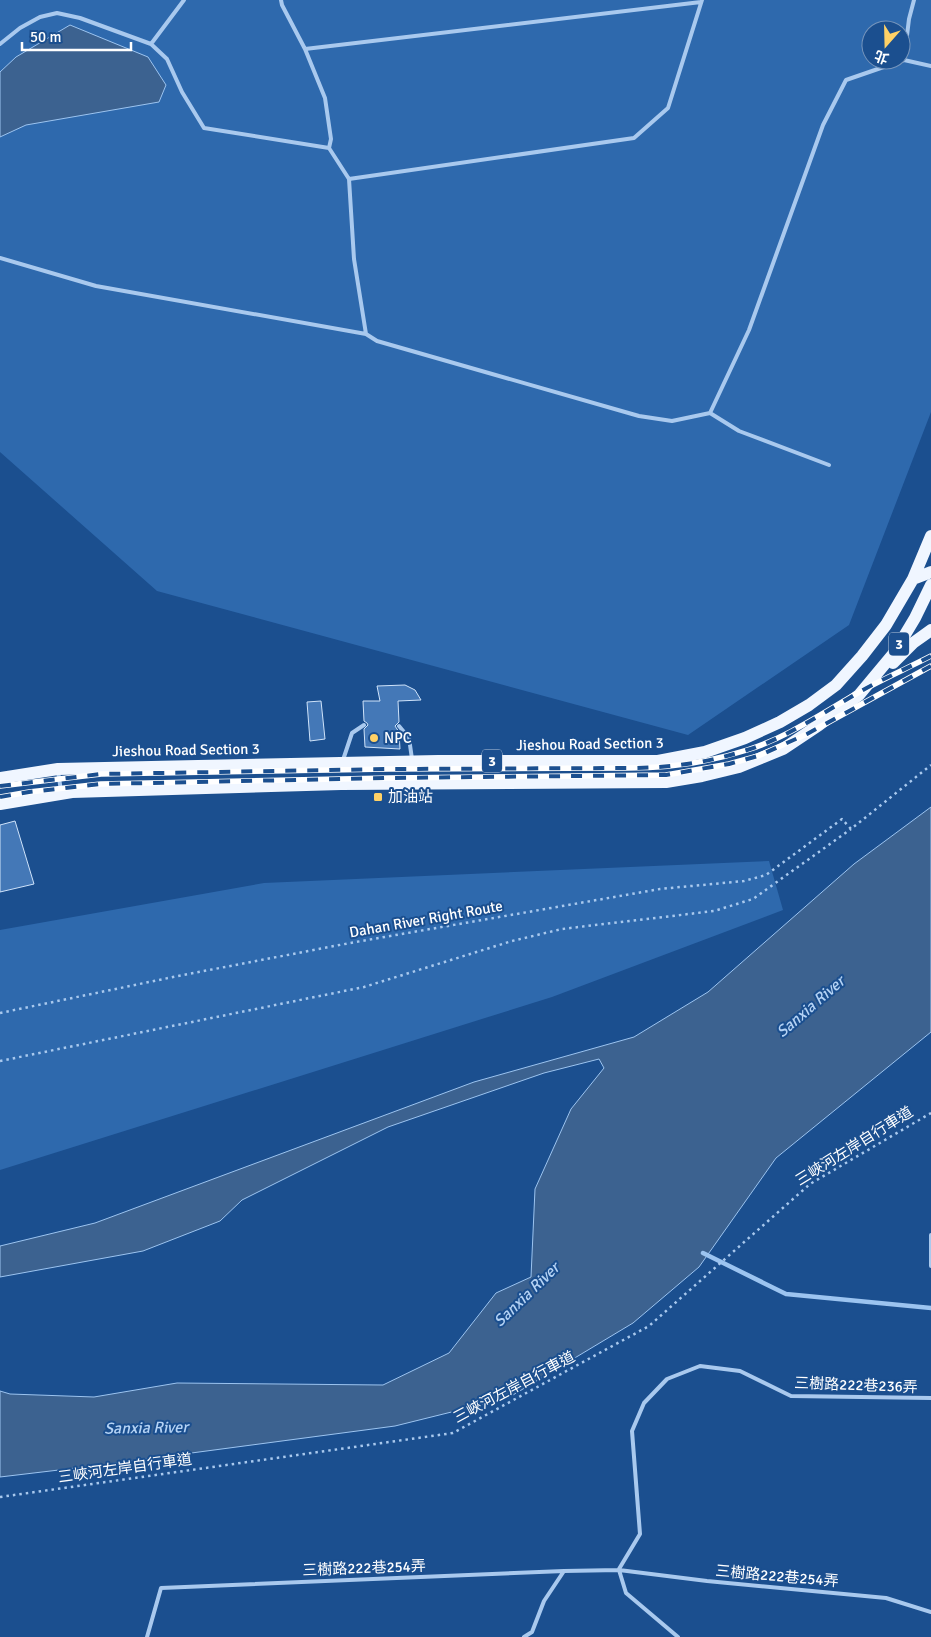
<svg xmlns="http://www.w3.org/2000/svg" width="931" height="1637" viewBox="0 0 931 1637" font-family="Signika,'Noto Sans TC',sans-serif">
  <style>
    .green { fill: #2e69ad; fill-rule: evenodd }
    .water { fill: #3c6290; stroke: #9cc4f0 }
    .lines { fill: none; stroke-linecap: round; stroke-linejoin: round }
    .stream { stroke: #9cc4f0; stroke-width: 4.5 }
    .building { fill: #4478b7; stroke: #cfe3fa }
    .path { stroke: #a9c9ee; stroke-width: 2.5; stroke-dasharray: 2.5 4; stroke-linecap: butt }
    .service { stroke: #a9c9ee; stroke-width: 4 }
    .primary { stroke: #f0f6ff; stroke-width: 12 }
    .rail-casing { stroke: #fff; stroke-width: 5.5 }
    .rail { stroke: #1b4f8f; stroke-width: 4; stroke-dasharray: 11; stroke-linecap: butt }
    .poi-dot { fill: #ffd166; stroke: #1b4f8f; stroke-width: 2 }
    .labels { text-anchor: middle; stroke-width: 4; stroke-linejoin: round; paint-order: stroke }
    .shield { fill: #1b4f8f; stroke: #bbcadd; stroke-width: 1 }
    .shield-label { font-size: 14px; font-weight: bold; fill: #fff }
    .poi-label { font-size: 15px; fill: #fff; stroke: #1b4f8f; text-anchor: start }
    .street-label { font-size: 15px; fill: #fff; stroke: #1b4f8f }
    .water-label { font-size: 16px; font-style: italic; fill: #b5d3f5; stroke: #1b4f8f }
  </style>
  <rect width="100%" height="100%" fill="#1b4f8f"/>
  <path class="green" d="M0,0H931V412L849,625L688,735L157,591L0,452ZM871,30H901V60H871Z
    M769,861L783,910L552,997L0,1170V930L264,883Z"/>
  <path class="water" d="M70,25L148,57L166,85L159,102L26,125L0,137V72L16,57Z
    M931,807V1032L776,1158L699,1267L633,1323L508,1398L395,1426L101,1465L0,1477V1391L10,1394L94,1397L177,1383L383,1385L449,1353L496,1293L531,1277L535,1189L571,1109L604,1068L599,1059L544,1073L388,1127L242,1200L220,1221L143,1251L0,1277V1246L95,1223L474,1082L634,1037L708,992L854,864Z"/>
  <g class="lines">
    <path class="stream" d="M703,1253L786,1294L931,1308"/>
  </g>
  <path class="building" d="M405,685L415,690L421,700L398,701L399,722L395,726L399,732L400,749L365,747L364,729L368,725L367,723L364,721L363,701H380L377,686Z
    M321,701L325,739L310,741L307,702Z
    M15,821L34,884L0,892V825Z"/>
  <g class="lines">
    <path class="path" d="M0,1013L178,976L350,943L660,889L744,881L766,875L842,819L851,829L931,765
      M0,1061L364,987L512,941L562,929L714,911L753,899L851,829
      M0,1497L453,1433L649,1326L810,1184L931,1113"/>
    <path class="service" d="M281,0L282,5L305,49L325,98L331,139L329,148L349,179L354,259L366,334
      M0,44L20,28L40,17L57,13L80,18L151,44L167,59L182,92L204,128L329,148
      M151,44L184,0
      M305,49L701,2
      M904,60L909,19L914,0
      M349,179L634,138L668,108L702,0
      M0,258L96,286L366,334L377,341L639,416L672,421L710,413L739,431L829,465
      M710,413L749,330L823,125L846,80L904,60L931,66
      M399,726L409,738L412,759
      M343,760L352,733L364,725
      M58,771L61,791
      M931,1235V1266
      M619,1569L640,1534L632,1431L644,1403L667,1379L700,1366L740,1371L791,1396L931,1398
      M619,1570L626,1593L678,1637
      M147,1637L161,1588L564,1571L619,1570L707,1581L886,1598L931,1612
      M524,1637L532,1632L544,1601L564,1571"/>
    <path class="primary" d="M913,579L931,572
      M893,663L913,643L931,630
      M0,778L58,769L438,761H658L705,752L745,738L780,722L809,705L836,685L862,656L886,625L913,579L931,536
      M0,804L72,792L341,784L666,782L702,776L739,767L783,749L819,725L859,695L894,653L915,618L931,585"/>
    <defs>
      <path id="rail" d="M0,786L101,774L389,769L627,768C670,768 707,763 747,750C786,738 821,714 856,694C880,680 906,669 931,656
        M0,797L29,792L101,784L389,778L666,775L729,764L758,756L807,734L931,666"/>
    </defs>
    <use href="#rail" class="rail-casing"/>
    <use href="#rail" class="rail"/>
  </g>
  <g class="poi-dot">
    <circle cx="374" cy="738" r="5"/>
    <rect x="373" y="792" width="10" height="10" rx="2.5"/>
  </g>
  <g class="labels">
    <g class="shield">
      <rect x="889" y="632.5" width="20" height="23" rx="4"/>
      <rect x="482" y="749.5" width="20" height="23" rx="4"/>
    </g>
    <g class="shield-label">
      <text x="899" y="649">3</text>
      <text x="492" y="766">3</text>
    </g>
    <g class="poi-label">
      <text x="384" y="743">NPC</text>
      <text x="388" y="802">加油站</text>
    </g>
    <g class="street-label">
      <text transform="translate(590 744) rotate(-1)" y="5">Jieshou Road Section 3</text>
      <text transform="translate(186 750) rotate(-1)" y="5">Jieshou Road Section 3</text>
      <text transform="translate(426 919) rotate(-10)" y="5">Dahan River Right Route</text>
      <text transform="translate(854 1146) rotate(-32)" y="5">三峽河左岸自行車道</text>
      <text transform="translate(856 1385) rotate(2)" y="5">三樹路222巷236弄</text>
      <text transform="translate(514 1387) rotate(-28)" y="5">三峽河左岸自行車道</text>
      <text transform="translate(125 1468) rotate(-8)" y="5">三峽河左岸自行車道</text>
      <text transform="translate(364 1568) rotate(-2)" y="5">三樹路222巷254弄</text>
      <text transform="translate(777 1576) rotate(5)" y="5">三樹路222巷254弄</text>
    </g>
    <g class="water-label">
      <text transform="translate(810 1006) rotate(-41)" y="6">Sanxia River</text>
      <text transform="translate(526 1294) rotate(-44)" y="6">Sanxia River</text>
      <text transform="translate(146 1427) rotate(-1)" y="6">Sanxia River</text>
    </g>
  </g>
  <g transform="translate(886 45) rotate(200)"><circle r="24" fill="#1b4f8f" stroke="#7695bc"/>
  <path d="M0-4L9 19L0 12L-9 19Z" fill="#ffd166"/>
  <text y="-8" font-size="14" font-weight="bold" text-anchor="middle" fill="#ffffff">北</text>
  </g>
  <path d="M22 42v8h109v-8" fill="none" stroke="#ffffff" stroke-width="2.5"/>
  <text x="30" y="42" font-size="15" fill="#ffffff" stroke="#1b4f8f" stroke-width="4" paint-order="stroke">50 m</text>
</svg>
